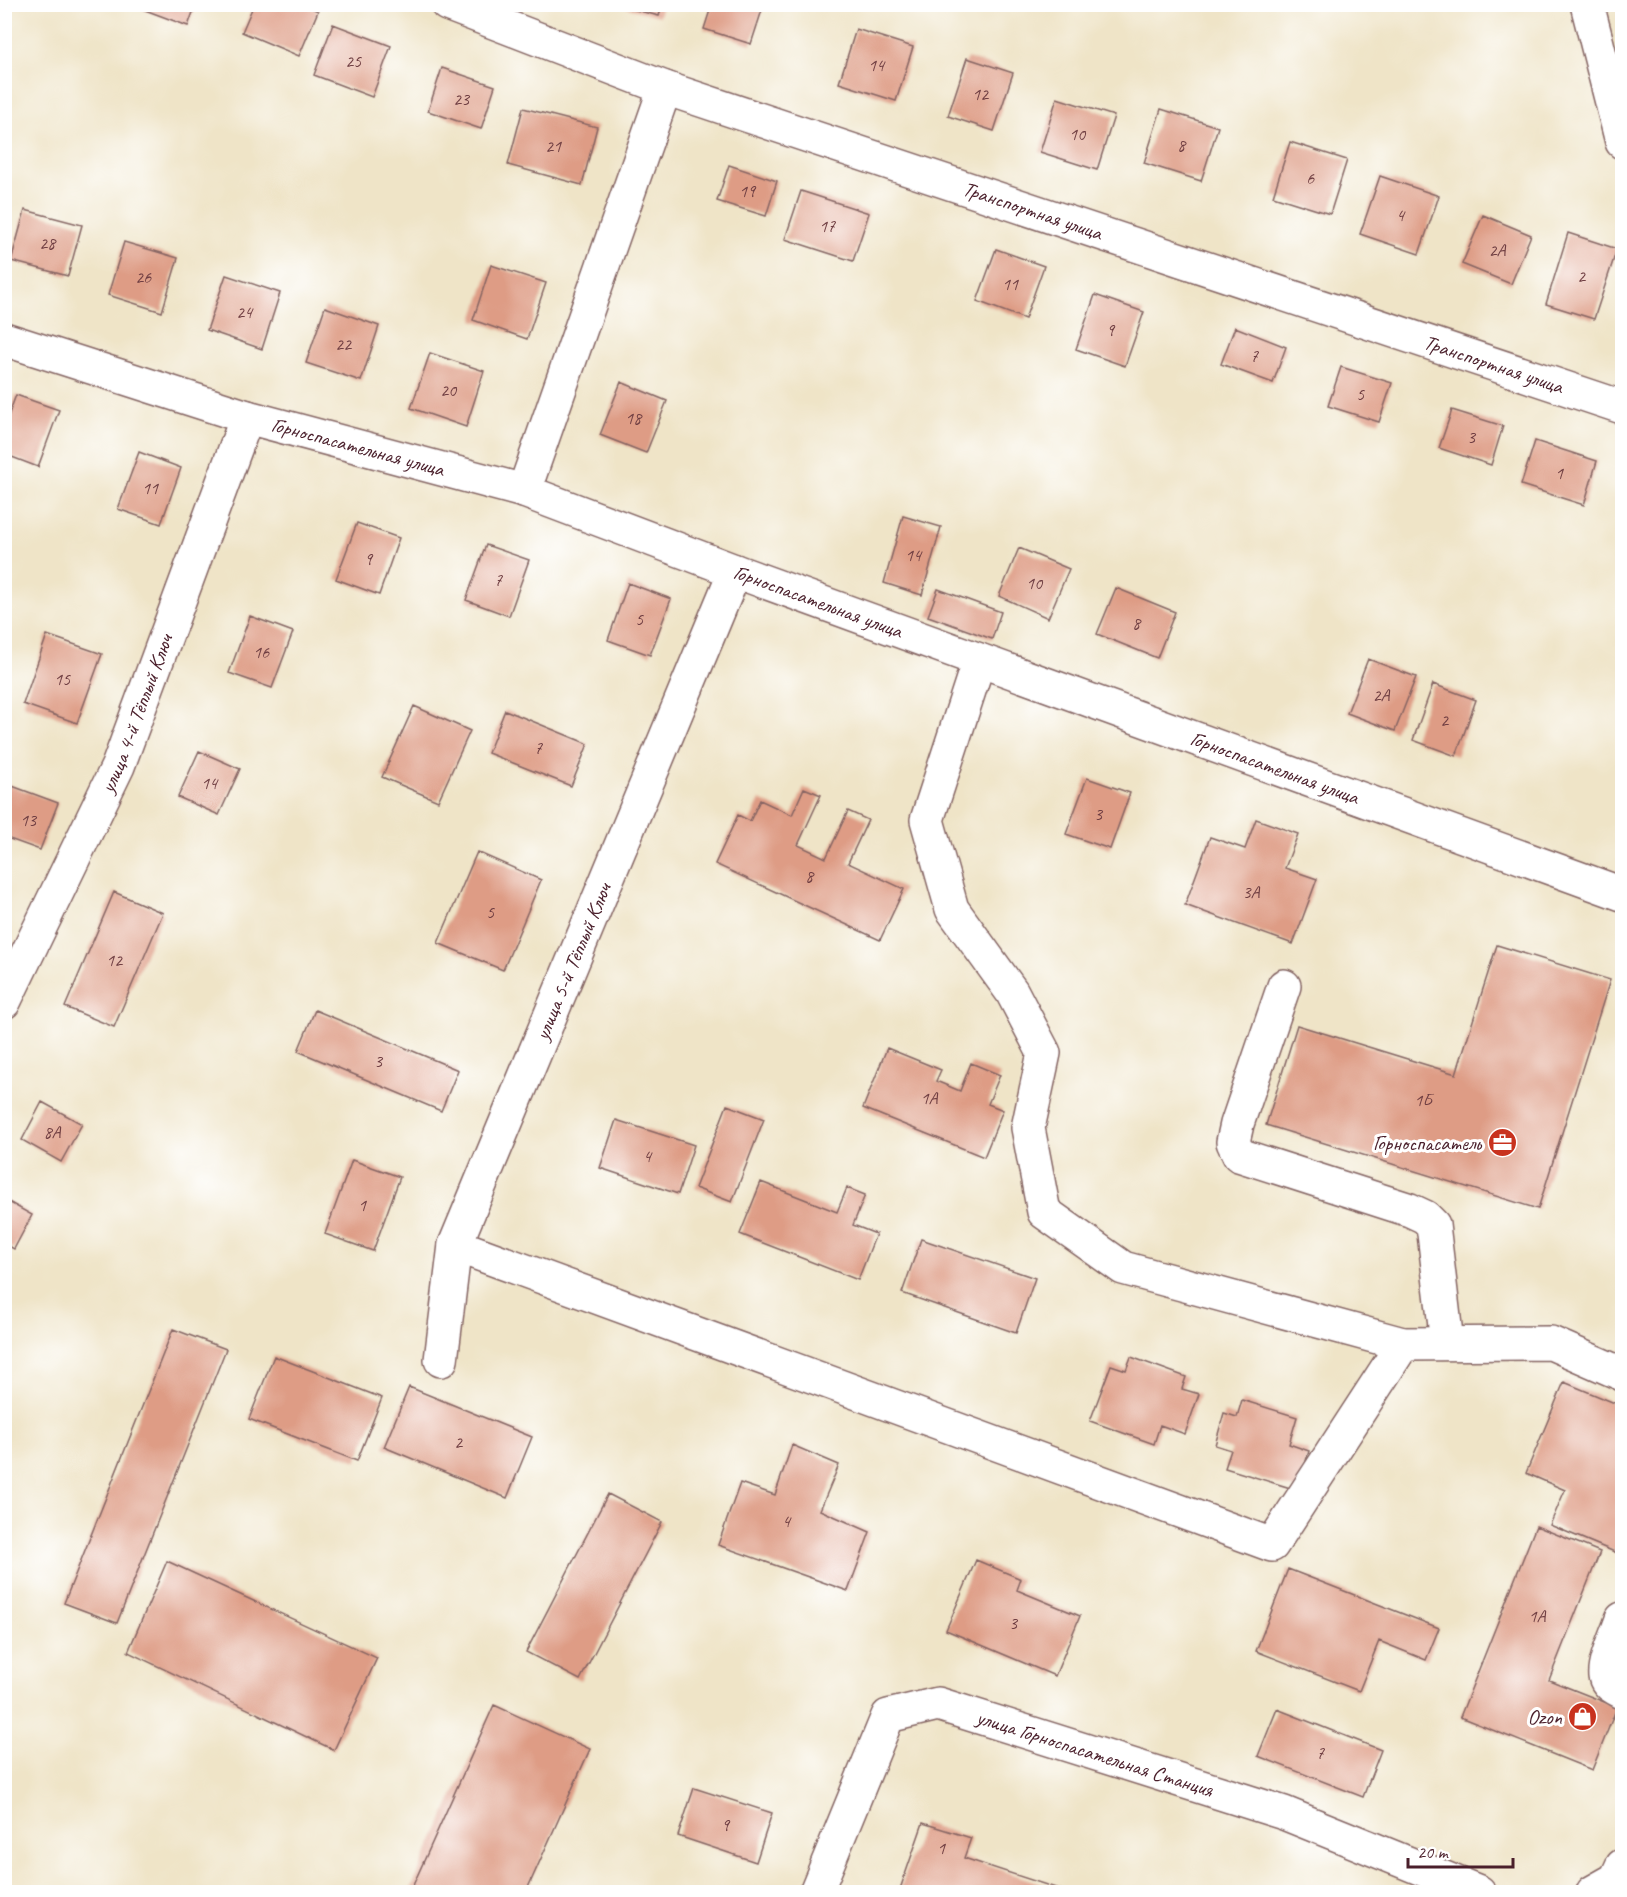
<svg xmlns="http://www.w3.org/2000/svg" width="1627" height="1897" viewBox="0 0 1627 1897" font-family="Caveat,sans-serif">
  <style>
    .building { fill: #de9c85 }
    .lines { fill: none; stroke-linecap: round; stroke-linejoin: round }
    .minor-casing { stroke: #846462; stroke-width: 36 }
    .major-casing { stroke: #846462; stroke-width: 36 }
    .minor { stroke: #fff; stroke-width: 33 }
    .major { stroke: #fff; stroke-width: 33 }
    .labels { text-anchor: middle; stroke-width: 6; stroke-linejoin: round; paint-order: stroke }
    .number-label { font-size: 18px; fill: #6f3e42 }
    .street-label { font-size: 21px; fill: #4a1f2b; stroke: #fff }
    .poi-label { font-size: 21px; fill: #4a1f2b; stroke: #fff; text-anchor: end }
  </style>
  <rect width="100%" height="100%" fill="#fff"/>
  <filter id="ink" filterUnits="userSpaceOnUse"><feTurbulence type="fractalNoise" baseFrequency=".0167" numOctaves="2"/><feDisplacementMap in="SourceGraphic" scale="12" xChannelSelector="R" yChannelSelector="G"/><feConvolveMatrix kernelMatrix="1 2 1 2 8 2 1 2 1" color-interpolation-filters="sRGB"/></filter>
  <filter id="wash" filterUnits="userSpaceOnUse"><feTurbulence type="fractalNoise" baseFrequency=".008" numOctaves="4" result="noise"/><feDisplacementMap in="SourceGraphic" scale="24" xChannelSelector="R" yChannelSelector="G"/><feGaussianBlur stdDeviation="1.35" result="paint"/><feColorMatrix in="noise" values="0 0 0 0 0 0 0 0 0 0 0 0 0 0 0 0 0 1.4 0 .05"/><feComposite in="paint" operator="in"/></filter>
  <g filter="url(#wash)">
    <rect width="100%" height="100%" fill="#efe4c7"/>
    <g id="blocks">
      <path class="building" d="M129,4H196L188,26Z
        M254,4H303L318,11L299,56L242,32Z
        M712,4H764L751,44L704,29Z
        M617,5H662L659,16Z
        M333,24L391,46L372,97L314,75Z
        M856,29L913,47L896,101L839,83Z
        M967,58L1013,73L994,131L948,116Z
        M442,68L495,86L481,129L428,111Z
        M1057,98L1114,116L1097,170L1040,152Z
        M523,108L597,127L582,185L508,165Z
        M1161,109L1218,127L1201,181L1144,163Z
        M1290,142L1347,160L1330,214L1273,196Z
        M729,165L777,181L766,216L717,201Z
        M1380,176L1439,196L1419,254L1360,234Z
        M801,191L869,213L853,261L785,239Z
        M25,210L82,225L68,276L11,261Z
        M1483,215L1531,235L1511,284L1462,264Z
        M1568,233L1617,249L1594,319L1546,304Z
        M124,242L178,258L162,312L108,295Z
        M996,249L1044,266L1025,319L977,301Z
        M491,265L546,283L527,339L473,320Z
        M226,275L280,293L262,349L207,330Z
        M1095,295L1144,312L1125,366L1076,349Z
        M325,307L379,326L361,381L306,363Z
        M1235,327L1286,347L1273,383L1221,364Z
        M430,353L484,371L466,427L411,408Z
        M1341,367L1392,383L1379,422L1328,406Z
        M621,382L667,401L646,453L600,435Z
        M16,395L59,410L38,467L4,454V427Z
        M1452,410L1503,426L1491,465L1439,448Z
        M1535,441L1597,461L1584,505L1521,485Z
        M139,452L181,468L161,524L118,509Z
        M903,516L941,527L922,595L884,583Z
        M357,523L399,538L379,595L336,579Z
        M486,545L529,560L509,616L466,600Z
        M1019,548L1069,569L1048,618L999,596Z
        M628,583L671,599L650,655L608,640Z
        M1116,588L1175,612L1157,658L1097,634Z
        M938,589L1001,612L992,639L928,616Z
        M250,616L293,632L272,688L229,673Z
        M47,635L102,654L77,723L23,704Z
        M1368,659L1416,677L1395,731L1347,713Z
        M1433,684L1476,700L1456,756L1413,740Z
        M414,706L470,731L438,801L382,777Z
        M505,710L588,744L571,786L488,753Z
        M199,751L240,769L219,815L178,797Z
        M1087,778L1130,793L1110,849L1066,834Z
        M4,783L58,803L40,850L4,837Z
        M804,788L821,795L798,845L826,858L848,811L868,820L848,863L904,889L880,940L715,864L738,815L750,821L760,800L792,815Z
        M1256,819L1298,834L1285,868L1317,879L1293,944L1185,905L1210,837L1245,849Z
        M477,852L541,880L503,970L438,943Z
        M114,892L163,913L114,1027L65,1007Z
        M1497,945L1610,980L1538,1209L1266,1125L1297,1025L1456,1074Z
        M315,1010L458,1070L441,1111L298,1051Z
        M887,1048L941,1070L936,1081L960,1091L971,1063L1000,1075L988,1104L1003,1110L984,1157L863,1108Z
        M42,1102L82,1124L61,1162L22,1140Z
        M727,1105L764,1119L732,1202L695,1188Z
        M616,1120L694,1145L678,1194L600,1168Z
        M352,1160L400,1177L373,1251L325,1234Z
        M761,1182L837,1212L847,1188L865,1195L853,1225L876,1234L858,1280L740,1234Z
        M5,1200L32,1215L14,1249L5,1244Z
        M921,1239L1035,1278L1016,1333L902,1293Z
        M173,1329L226,1349L117,1623L64,1603Z
        M274,1356L382,1398L357,1461L249,1419Z
        M1131,1357L1186,1377L1182,1389L1199,1394L1185,1434L1160,1425L1154,1444L1090,1421L1111,1365L1126,1370Z
        M1564,1382L1622,1406V1555L1550,1525L1565,1490L1526,1473Z
        M409,1387L532,1437L507,1498L384,1447Z
        M1242,1400L1297,1417L1289,1444L1309,1451L1297,1490L1225,1468L1231,1450L1215,1445L1224,1413L1237,1417Z
        M792,1445L839,1465L820,1510L870,1532L848,1591L718,1545L740,1483L775,1495Z
        M608,1494L662,1522L580,1680L526,1652Z
        M1536,1526L1600,1552L1549,1680L1617,1707L1592,1770L1460,1717Z
        M976,1560L1021,1579L1017,1590L1080,1616L1055,1676L946,1630Z
        M167,1561L377,1658L334,1750L128,1652Z
        M1288,1569L1439,1628L1426,1660L1379,1641L1359,1691L1256,1651Z
        M494,1705L590,1749L526,1892H410Z
        M1277,1709L1381,1750L1363,1797L1258,1756Z
        M694,1788L772,1813L756,1862L678,1836Z
        M923,1823L971,1838L964,1858L1068,1892H899Z"/>
    </g>
  </g>
  <g filter="url(#ink)">
    <use href="#blocks" fill-opacity="0" stroke="#846462" stroke-width="1.5"/>
    <g class="lines">
      <defs>
        <g id="minor">
          <path id="s1" d="M447,4L665,88L1622,407"/>
          <path d="M1587,4L1622,142"/>
          <path d="M524,491L665,88"/>
          <path d="M979,660L927,820L952,909L1012,992L1044,1053L1028,1128L1044,1212L1123,1268L1403,1344L1551,1343L1622,1374"/>
          <path d="M1284,986L1237,1124L1233,1142L1239,1155L1410,1210L1425,1217L1433,1225L1447,1343"/>
          <path id="s2" d="M4,1002L118,766L247,417"/>
          <path d="M455,1245L1272,1545L1403,1344"/>
          <path id="s3" d="M441,1360L455,1245L735,571"/>
          <path d="M1622,1619C1618,1632 1603,1663 1605,1676C1607,1685 1615,1688 1622,1692"/>
          <path id="s4" d="M816,1892L888,1716L938,1704L1284,1813L1479,1892"/>
          <path d="M1593,1892L1616,1879L1622,1866"/>
        </g>
        <g id="major">
          <path id="s5" d="M4,339L247,417L524,491L735,571L1622,894"/>
        </g>
      </defs>
      <use href="#minor" class="minor-casing"/>
      <use href="#major" class="major-casing"/>
      <use href="#minor" class="minor"/>
      <use href="#major" class="major"/>
    </g>
  </g>
  <defs>
    <symbol id="office-disc" viewBox="-11 -11 22 22"><circle r="9.5" fill="#c8321e" stroke="#fff"/><path d="M-6-3h4V-5.5h4V-3h4V5H-6ZM-1-4.5V-3h2v-1.5ZM-6 0V1H6V0Z" fill="#fff"/></symbol>
    <symbol id="shop-disc" viewBox="-11 -11 22 22"><circle r="9.5" fill="#c8321e" stroke="#fff"/><path d="M-5-2.5h2.3a2.7 3.5 0 0 1 5.4 0H5L5.5 6h-11ZM-1.5-2.5h3a1.5 2.3 0 0 0-3 0Z" fill="#fff"/></symbol>
  </defs>
  <g fill-rule="evenodd">
    <use href="#office-disc" x="1486" y="1126" width="33" height="33"/>
    <use href="#shop-disc" x="1566" y="1700" width="33" height="33"/>
  </g>
  <g class="labels">
    <g class="number-label">
      <text x="353" y="67">25</text>
      <text x="876" y="71">14</text>
      <text x="980" y="100">12</text>
      <text x="461" y="105">23</text>
      <text x="1077" y="140">10</text>
      <text x="1181" y="151">8</text>
      <text x="553" y="152">21</text>
      <text x="1310" y="184">6</text>
      <text x="747" y="197">19</text>
      <text x="1400" y="221">4</text>
      <text x="827" y="232">17</text>
      <text x="47" y="249">28</text>
      <text x="1497" y="256">2А</text>
      <text x="1581" y="282">2</text>
      <text x="143" y="283">26</text>
      <text x="1010" y="290">11</text>
      <text x="244" y="318">24</text>
      <text x="1110" y="336">9</text>
      <text x="343" y="350">22</text>
      <text x="1254" y="362">7</text>
      <text x="448" y="396">20</text>
      <text x="1360" y="400">5</text>
      <text x="633" y="424">18</text>
      <text x="1471" y="443">3</text>
      <text x="1559" y="479">1</text>
      <text x="150" y="494">11</text>
      <text x="913" y="561">14</text>
      <text x="368" y="565">9</text>
      <text x="498" y="586">7</text>
      <text x="1034" y="589">10</text>
      <text x="639" y="625">5</text>
      <text x="1136" y="629">8</text>
      <text x="261" y="658">16</text>
      <text x="62" y="685">15</text>
      <text x="1381" y="701">2А</text>
      <text x="1444" y="726">2</text>
      <text x="538" y="754">7</text>
      <text x="209" y="789">14</text>
      <text x="1098" y="820">3</text>
      <text x="28" y="826">13</text>
      <text x="809" y="882">8</text>
      <text x="1251" y="898">3А</text>
      <text x="490" y="918">5</text>
      <text x="114" y="966">12</text>
      <text x="378" y="1067">3</text>
      <text x="929" y="1104">1А</text>
      <text x="1423" y="1106">1Б</text>
      <text x="52" y="1138">8А</text>
      <text x="647" y="1162">4</text>
      <text x="362" y="1211">1</text>
      <text x="458" y="1448">2</text>
      <text x="786" y="1527">4</text>
      <text x="1537" y="1622">1А</text>
      <text x="1013" y="1629">3</text>
      <text x="1320" y="1759">7</text>
      <text x="725" y="1831">9</text>
      <text x="941" y="1854">1</text>
    </g>
    <g class="street-label">
      <text dy="7" stroke="none"><textPath href="#s1" startOffset="621">Транспортная улица</textPath></text>
      <text dy="7" stroke="none"><textPath href="#s1" startOffset="1107">Транспортная улица</textPath></text>
      <text dy="7" stroke="none"><textPath href="#s5" startOffset="370">Горноспасательная улица</textPath></text>
      <text dy="7" stroke="none"><textPath href="#s5" startOffset="856">Горноспасательная улица</textPath></text>
      <text dy="7" stroke="none"><textPath href="#s2" startOffset="318">улица 4-й Тёплый Ключ</textPath></text>
      <text dy="7" stroke="none"><textPath href="#s5" startOffset="1342">Горноспасательная улица</textPath></text>
      <text dy="7" stroke="none"><textPath href="#s3" startOffset="423">улица 5-й Тёплый Ключ</textPath></text>
      <text dy="7" stroke="none"><textPath href="#s4" startOffset="406">улица Горноспасательная Станция</textPath></text>
    </g>
    <g class="poi-label">
      <text x="1481" y="1150">Горноспасатель</text>
      <text x="1562" y="1724">Ozon</text>
    </g>
  </g>
  <rect width="1627" height="1897" fill="none" stroke="#fff" stroke-width="24"/>
  <path d="M1408 1858v9h105v-9" fill="none" stroke="#4a1f2b" stroke-width="3"/>
  <text x="1417" y="1858" font-size="18" fill="#4a1f2b" stroke="#ffffff" stroke-width="4.5" paint-order="stroke">20 m</text>
</svg>
